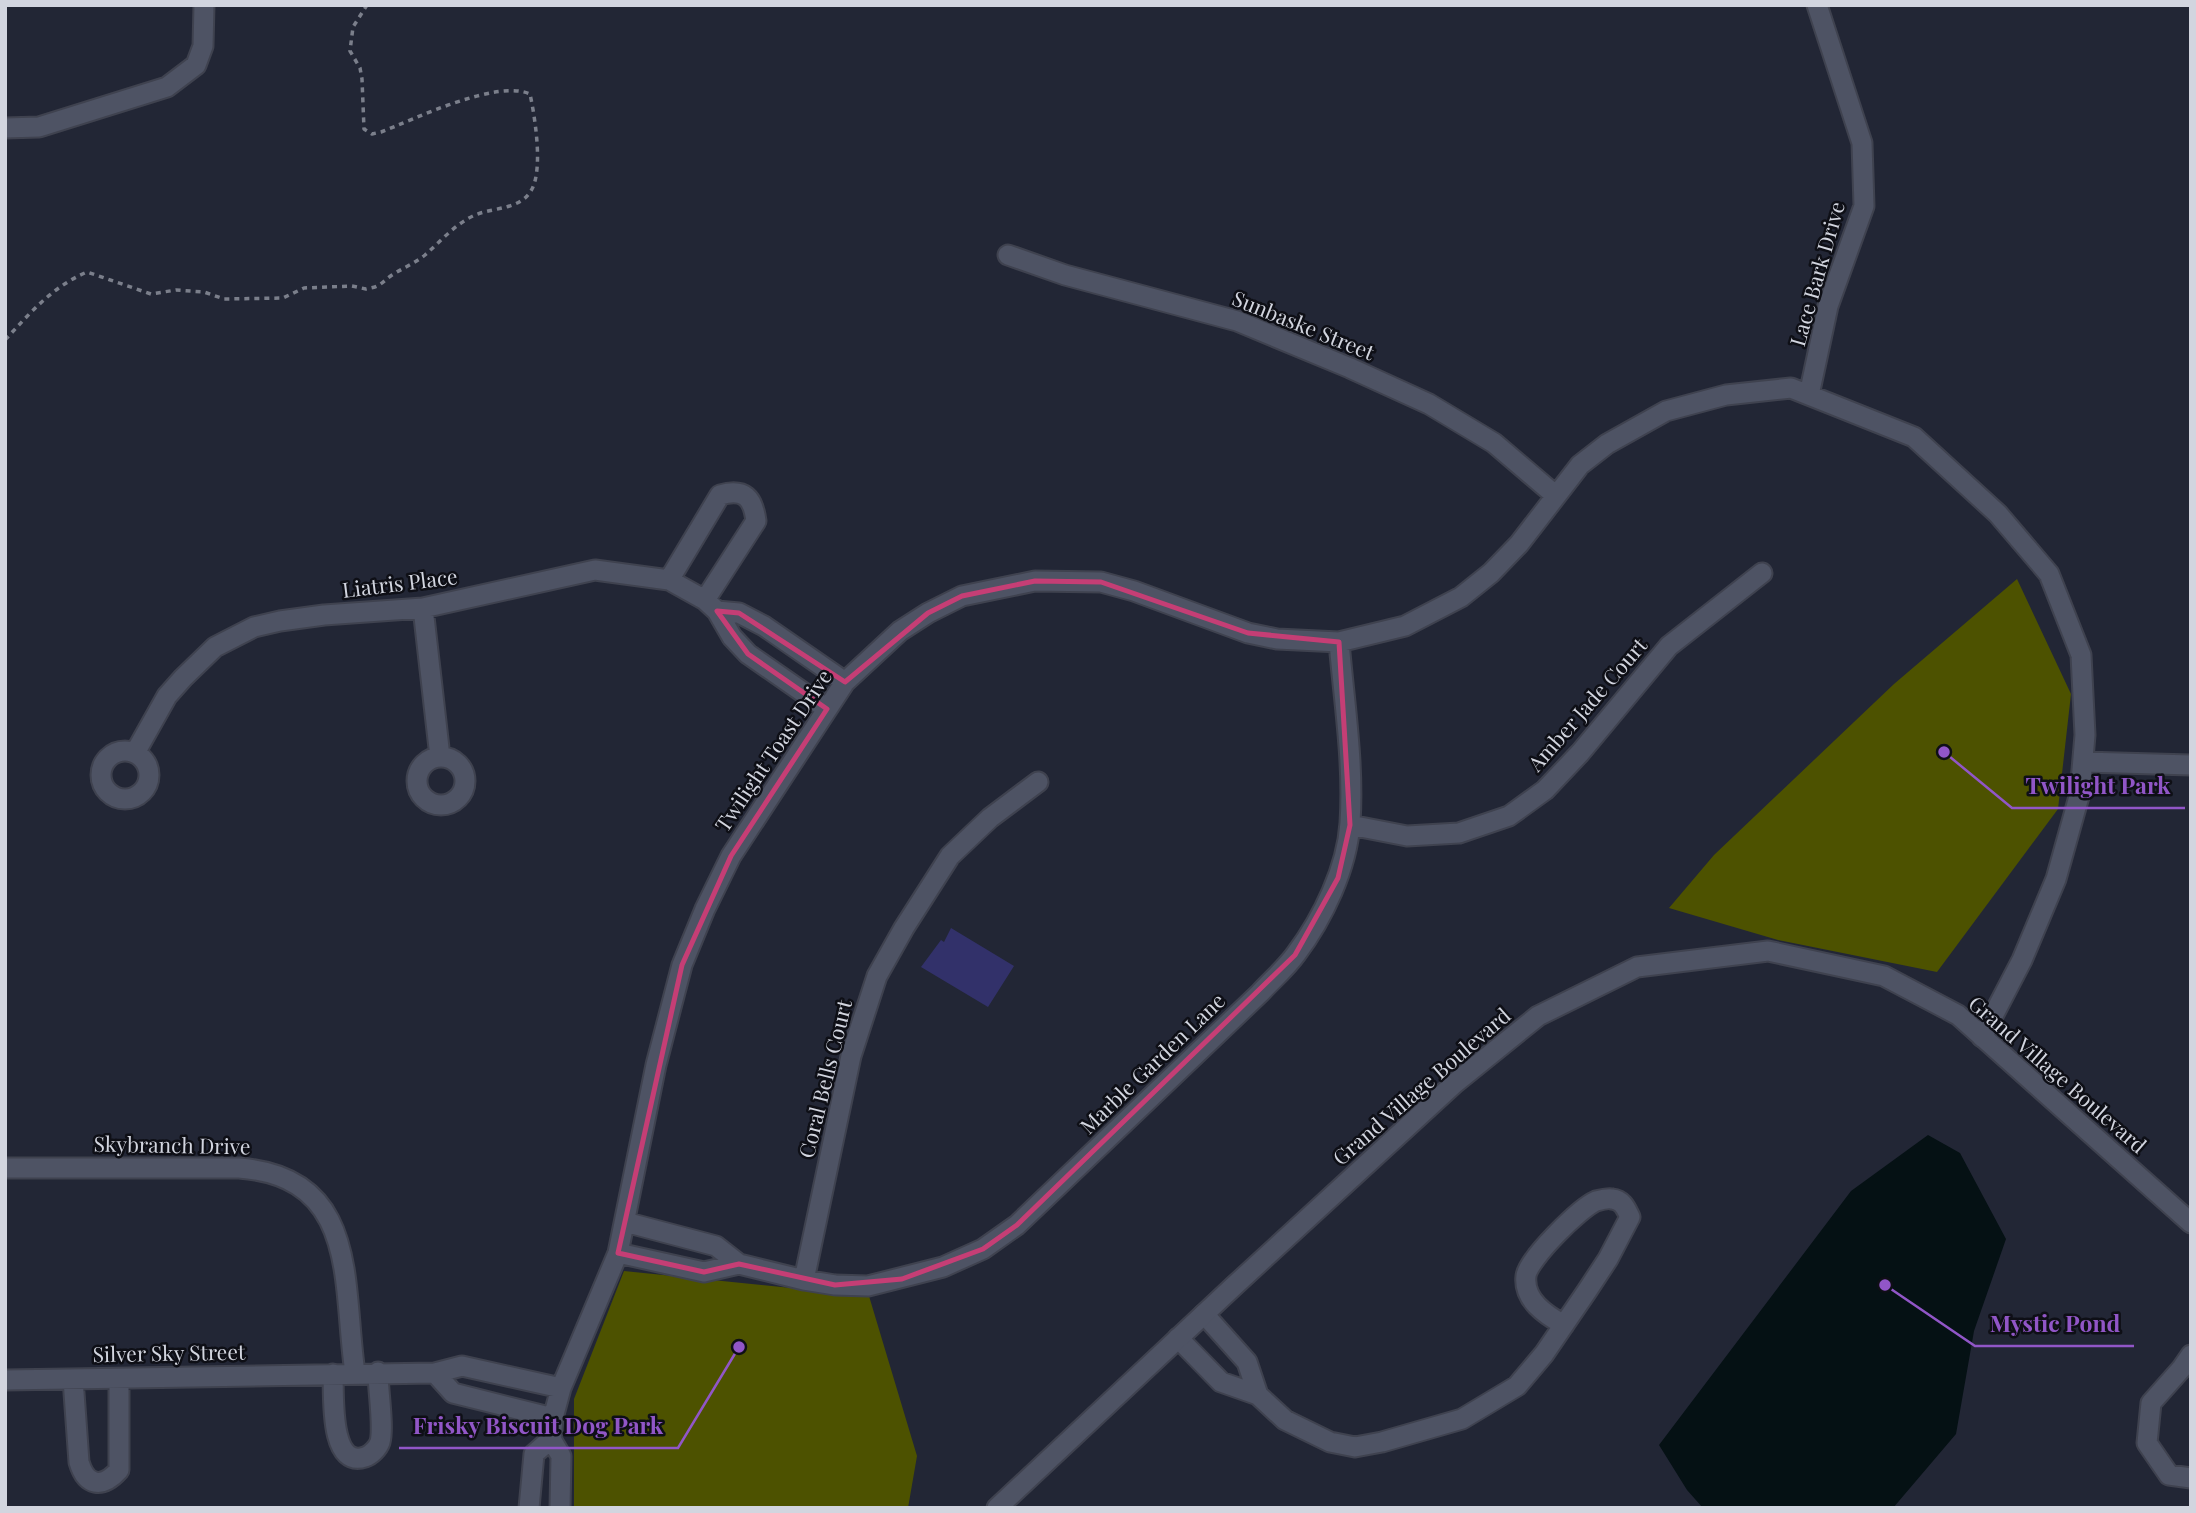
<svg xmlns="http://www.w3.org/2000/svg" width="2196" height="1513" viewBox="0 0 2196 1513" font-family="'Playfair Display',serif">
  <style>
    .green { fill: #4d5200 }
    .water { fill: #051114 }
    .building { fill: #32316a }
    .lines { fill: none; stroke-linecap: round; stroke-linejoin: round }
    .minor-casing { stroke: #3f424f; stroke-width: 23 }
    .tertiary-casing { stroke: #3f424f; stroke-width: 23 }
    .path { stroke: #7b7f8b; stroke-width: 3.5; stroke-dasharray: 5 5; stroke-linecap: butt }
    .minor { stroke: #4e5364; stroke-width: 19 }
    .tertiary { stroke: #4e5364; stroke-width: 19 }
    .marked { fill: none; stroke: #c53e75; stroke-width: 5; stroke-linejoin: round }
    .labels { text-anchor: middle; stroke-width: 5; stroke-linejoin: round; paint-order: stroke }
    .street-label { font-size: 21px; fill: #d2d5df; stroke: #0e0f16 }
    .leader { fill: none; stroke: #9156c7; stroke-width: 2.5 }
    .callout-dot { fill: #9156c7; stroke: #0e0f16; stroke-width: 2.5 }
    .callout-label { font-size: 23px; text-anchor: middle; font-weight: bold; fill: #9156c7; stroke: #0e0f16; stroke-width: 5; stroke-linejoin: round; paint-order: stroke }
  </style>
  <rect width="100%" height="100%" fill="#222635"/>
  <path class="green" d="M2017,579L2071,694L2058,809L1937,972L1778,940L1669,908L1714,855L1894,684Z
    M624,1271L869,1296L917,1456L908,1508H574V1399Z"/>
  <path class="water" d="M1928,1135L1960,1153L2006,1239L1974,1331L1956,1434L1893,1508H1703L1687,1490L1659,1445L1851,1191Z"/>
  <path class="building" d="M951,928L1014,966L988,1007L921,967L941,940L944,942Z"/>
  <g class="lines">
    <defs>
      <path id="minor" d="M5,128L39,127L167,87L196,65L203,46L204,5
        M1008,255L1065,275L1237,321L1350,368L1429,404L1494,443L1555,495
        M1809,395L1828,306L1864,206L1862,143L1817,5
        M669,580L720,495C745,488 753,498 756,521L705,600
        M423,608L440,757
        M717,611L739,613L764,626L845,682
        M101 775a24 24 0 1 1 48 0a24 24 0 1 1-48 0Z
        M135,753L167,696L183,678L215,647L254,627L280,621L324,615L423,608L595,570L669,580L705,600L717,611L732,637L748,654L827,709
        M417 781a24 24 0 1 1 48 0a24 24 0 1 1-48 0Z
        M2083,762L2191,765
        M1350,825L1407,836L1459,833L1509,816L1545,790L1580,753L1669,646L1762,573
        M5,1168H239C360,1177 342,1284 355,1373
        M625,1222L716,1246L739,1264L804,1280L835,1285L868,1286L943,1267L983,1249L1017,1225L1260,993C1272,980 1286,968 1296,954C1323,918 1347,868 1350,823C1354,763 1344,701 1339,642
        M618,1253L704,1272L739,1264
        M804,1280L851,1056L877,976L904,928L950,856L990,818L1038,782
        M1204,1314L1247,1362L1258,1395
        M1178,1338L1221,1382L1258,1395L1285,1420L1330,1442L1355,1447L1382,1442L1462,1419L1517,1386L1544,1354L1587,1291L1608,1259L1630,1217C1626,1209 1623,1200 1612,1199C1608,1198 1600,1200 1596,1201C1580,1208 1528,1259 1526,1276C1523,1300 1546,1315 1564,1325
        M2191,1355L2182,1368L2151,1403L2147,1443L2169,1475L2191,1478
        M435,1373L453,1393L553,1418
        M333,1374C334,1394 329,1469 365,1457C371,1455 378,1448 380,1442C384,1427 378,1390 378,1372
        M73,1379L79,1462C86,1486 102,1489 119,1470V1379
        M5,1380L435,1373L462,1366L561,1388
        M529,1508L534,1454L551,1439
        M560,1508L561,1456L551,1439L553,1418L561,1388L618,1253L656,1065L682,965L705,909L731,856L845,682L900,631L928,613L962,596L1035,581L1101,582L1134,591L1248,633L1277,639L1339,642L1405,626L1461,597L1491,573L1519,544L1580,465L1607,444L1666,411L1726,395L1791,388L1914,437L1998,514L2049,574L2081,655L2085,735L2080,793L2056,879L2022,960L1982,1037"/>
      <path id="tertiary" d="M997,1508L1234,1286L1455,1083L1538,1016L1637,967L1768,951L1884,976L1958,1015L2191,1223"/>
    </defs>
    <use href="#minor" class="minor-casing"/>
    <use href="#tertiary" class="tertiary-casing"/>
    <path class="path" d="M5,340C31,312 52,287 87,272L151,294L176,290L204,292L224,299L283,298L304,288L352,286L366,289L375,287C382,284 386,279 392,275C403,268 415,263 425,255C441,241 455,224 475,215C494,207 521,210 532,189C543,168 535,117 530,94C496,79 415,119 381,132L372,134L364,129L362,79L360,68L350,51L353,27L367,5"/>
    <use href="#minor" class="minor"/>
    <use href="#tertiary" class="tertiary"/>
  </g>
  <path class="marked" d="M1035,581L1101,582L1248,633L1339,642L1350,825L1338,878L1295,955L1017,1225L983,1249L902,1279L835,1285L739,1264L704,1272L618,1253L682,965L731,856L827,709L748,654L717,611L739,613L845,682L928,613L962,596Z"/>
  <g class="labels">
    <g class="street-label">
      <text transform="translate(1818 274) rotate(-74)" y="7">Lace Bark Drive</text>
      <text transform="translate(1303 326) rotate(22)" y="7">Sunbaske Street</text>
      <text transform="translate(400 584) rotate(-7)" y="7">Liatris Place</text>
      <text transform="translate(1588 705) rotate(-49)" y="7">Amber Jade Court</text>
      <text transform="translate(774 751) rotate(-56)" y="7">Twilight Toast Drive</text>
      <text transform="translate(1153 1064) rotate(-44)" y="7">Marble Garden Lane</text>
      <text transform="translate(2057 1075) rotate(41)" y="7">Grand Village Boulevard</text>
      <text transform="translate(826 1079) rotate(-76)" y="7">Coral Bells Court</text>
      <text transform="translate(1422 1087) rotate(-41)" y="7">Grand Village Boulevard</text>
      <text transform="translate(172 1146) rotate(1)" y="7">Skybranch Drive</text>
      <text transform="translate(169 1354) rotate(-1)" y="7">Silver Sky Street</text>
    </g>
  </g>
  <path class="leader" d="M1944 752L2012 808H2185M1885 1285L1975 1346H2134M739 1347L678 1448H399"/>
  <g class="callout-dot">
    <circle cx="1944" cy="752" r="7"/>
    <circle cx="1885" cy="1285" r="7"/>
    <circle cx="739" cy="1347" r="7"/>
  </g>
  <g class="callout-label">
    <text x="2098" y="794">Twilight Park</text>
    <text x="2055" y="1332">Mystic Pond</text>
    <text x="538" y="1434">Frisky Biscuit Dog Park</text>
  </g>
  <rect width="2196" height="1513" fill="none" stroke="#d2d5df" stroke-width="14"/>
</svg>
